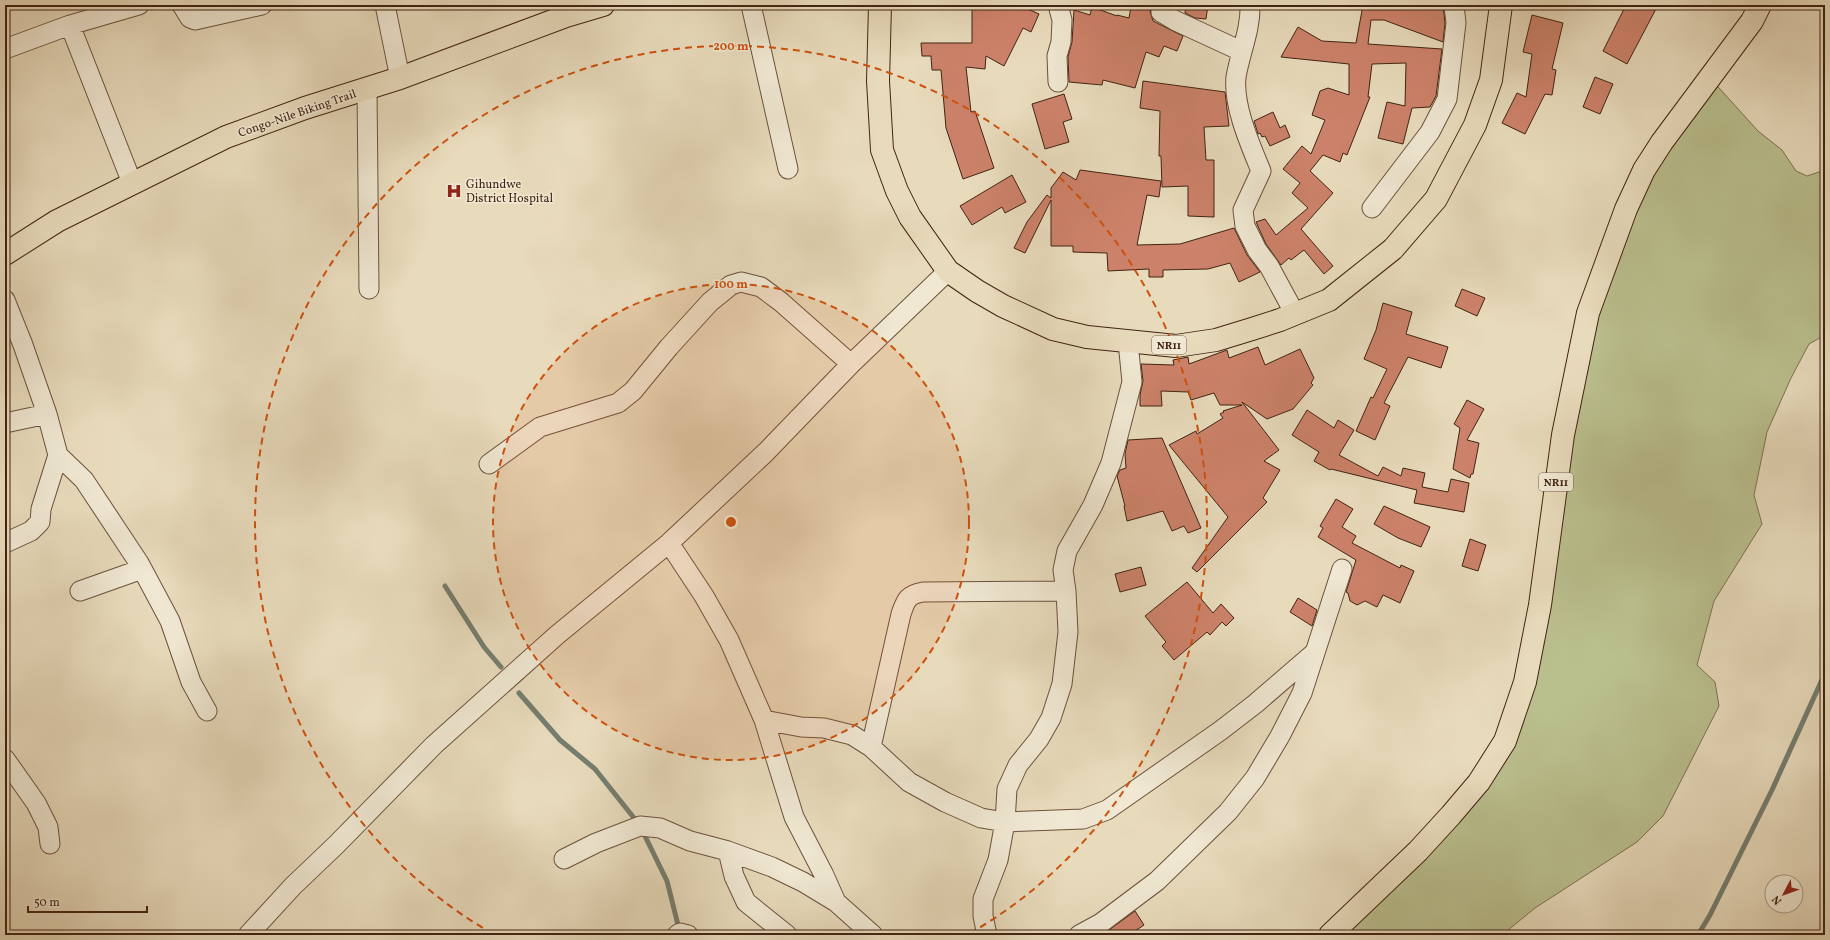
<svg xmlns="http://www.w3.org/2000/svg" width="1830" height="940" viewBox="0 0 1830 940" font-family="Vollkorn,serif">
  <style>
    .green { fill: #babf8e; stroke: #7e7150 }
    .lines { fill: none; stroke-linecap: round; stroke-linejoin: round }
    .stream { stroke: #757e70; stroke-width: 5 }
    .building { fill: #cc826a; stroke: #422313 }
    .minor-casing { stroke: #6c513d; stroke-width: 21 }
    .major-casing { stroke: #422313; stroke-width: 24 }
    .highway-casing { stroke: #422313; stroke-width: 24 }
    .minor { stroke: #f0e8d3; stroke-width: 19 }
    .major { stroke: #e8dbbc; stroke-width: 22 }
    .highway { stroke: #e8dbbc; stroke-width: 22 }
    .ring { fill: none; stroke: #cf510d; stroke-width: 2; stroke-dasharray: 7 5 }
    .labels { text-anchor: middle; stroke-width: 3; stroke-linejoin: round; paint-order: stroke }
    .shield { fill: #f0e8d3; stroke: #765e4d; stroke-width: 1 }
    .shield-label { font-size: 11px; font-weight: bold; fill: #422313 }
    .street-label { font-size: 12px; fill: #422313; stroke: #f0e8d3 }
    .poi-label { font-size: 12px; fill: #422313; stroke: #f0e8d3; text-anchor: start }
    .centre { fill: #cf510d; stroke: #f0e8d3; stroke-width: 2 }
    .ring-label { font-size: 12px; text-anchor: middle; font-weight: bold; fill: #cf510d; stroke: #f0e8d3; stroke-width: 3; stroke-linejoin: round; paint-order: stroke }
  </style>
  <rect width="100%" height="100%" fill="#e8dbbc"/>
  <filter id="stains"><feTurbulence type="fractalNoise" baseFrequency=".005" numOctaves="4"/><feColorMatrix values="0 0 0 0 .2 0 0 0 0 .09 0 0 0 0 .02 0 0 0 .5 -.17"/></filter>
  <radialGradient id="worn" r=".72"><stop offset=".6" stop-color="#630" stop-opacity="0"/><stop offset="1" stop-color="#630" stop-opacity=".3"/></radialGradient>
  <path class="green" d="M1710,78L1758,131L1782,150L1796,171L1807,176L1825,170V335L1809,344L1791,378L1767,432L1754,495L1762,524L1714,601L1697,665L1715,682L1719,706L1663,816L1637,842L1535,908L1502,935H1330L1505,741L1563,435L1626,209Z"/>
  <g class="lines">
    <path class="stream" d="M445,586L484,647L501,667
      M519,693L560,740L595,769L638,823
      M642,830L667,881L679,929
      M1698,935L1710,915L1772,790L1825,673"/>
  </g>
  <path class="building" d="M972,5H1019L1039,14L1031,32L1023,28L1004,66L986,56L985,69L966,67L971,112L975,111L994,168L963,179L946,128L941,70H932L931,56H922L921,43H972Z
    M1141,5H1151L1150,11L1153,21L1183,36L1177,51L1164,46L1159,57L1146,52L1135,88L1103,80L1102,85L1069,82L1068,57L1072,42L1074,10L1090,15L1092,7L1117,16V15L1129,18L1131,7L1140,10Z
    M1186,5H1208L1206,19L1195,18L1185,13Z
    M1363,5H1443L1445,23L1443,42L1384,20H1371L1368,44L1442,49L1436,96L1430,107L1412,108L1403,144L1378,138L1387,102L1405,106L1406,63L1372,64L1368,97H1370L1347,155L1343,153L1340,162L1323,155L1310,171L1333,193L1301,229L1333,266L1324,274L1304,250L1291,260L1289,258L1281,265L1266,244L1256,222L1265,219L1276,235L1308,208L1292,193L1300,183L1283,169L1302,146L1311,154L1325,120L1312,115L1320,91L1328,88L1349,95V64L1281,57L1298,27L1322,41L1356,43Z
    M1626,5H1658L1627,64L1603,51Z
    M1532,15L1563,23L1552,69L1556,70L1552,95L1545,94L1525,134L1502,123L1517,93L1526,97L1532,54L1523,52Z
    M1595,77L1613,84L1600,114L1583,107Z
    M1143,81L1225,92L1229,126L1204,127L1206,160H1214V217L1188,216V186L1162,187L1161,156H1159L1160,111L1140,108Z
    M1064,94L1072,119L1063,122L1069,142L1045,149L1032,104Z
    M1273,112L1280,128L1285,125L1290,137L1270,146L1265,136L1262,137L1260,133L1258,134L1254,121Z
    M1080,170L1161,181L1159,197L1147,195L1137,245L1180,244L1234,228L1247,255L1260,272L1239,282L1230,263L1208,269L1163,270V277H1149V269L1108,271L1107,253L1073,252V246H1051V200L1025,253L1014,248L1027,222L1047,195L1051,198V188L1063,172L1076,180Z
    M1012,175L1026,202L1005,213L1002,207L972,225L960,206Z
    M1462,289L1485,298L1477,316L1455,306Z
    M1383,303L1412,312L1406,334L1448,347L1441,368L1408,357L1384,403L1390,406L1375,440L1356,431L1371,397L1373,398L1387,369L1364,359L1376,330Z
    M1258,347L1265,365L1300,349L1314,378L1311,383L1313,385L1293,409L1267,419L1242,402L1279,450L1264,461L1280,470L1263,498L1267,502L1197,572L1192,568L1228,517L1169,445L1196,431L1197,434L1223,418L1220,414L1224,412L1223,411L1242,405H1220L1214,393L1191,400L1188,392L1161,391L1162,406H1140V395L1143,381L1141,364L1174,365L1173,360L1188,357L1189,364L1227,350L1229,358Z
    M1467,400L1484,409L1467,440L1479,443L1473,474H1471L1470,478L1453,469L1460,428L1454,424Z
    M1307,410L1334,428L1338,420L1354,430L1339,455L1378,476L1383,467L1401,476L1403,468L1425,473L1422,487L1448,492L1451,479L1469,483L1464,512L1414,503L1417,490L1331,469L1330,470L1314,461L1319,452L1292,435Z
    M1162,438L1201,528L1188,533L1184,526L1172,531L1163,511L1127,521L1124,506H1125L1117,476L1120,470L1126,468L1125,454L1128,440Z
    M1336,499L1353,509L1342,527L1356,536L1352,543L1400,568L1401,565L1414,571L1400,603L1383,595L1377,607L1365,601L1357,605L1350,601L1348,593L1346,592L1356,560L1318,537L1323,528L1320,526Z
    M1384,506L1430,527L1421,547L1398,538L1374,524Z
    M1470,539L1486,545L1478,571L1462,566Z
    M1141,567L1146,585L1120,592L1115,574Z
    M1187,582L1213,613L1221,604L1234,618L1226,626L1222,622L1210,635L1207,632L1174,660L1162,646L1166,642L1145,616Z
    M1298,598L1317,610L1312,626L1290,612Z
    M1135,911L1144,925L1129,935H1102Z"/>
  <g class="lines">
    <defs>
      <path id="minor" d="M182,5L190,18L195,20L262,5
        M385,5L400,78
        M751,5L788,169
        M1058,5L1062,20L1061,42L1057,56L1058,82
        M1162,5L1161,12L1176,21L1241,51
        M1250,5C1251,29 1240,53 1236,77C1233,106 1250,144 1261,171L1243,210L1245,226L1257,250L1269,266L1295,314
        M70,25L132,183
        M5,49L70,25L139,5
        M367,89L369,289
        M1372,208L1430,132L1447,99L1456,23L1454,5
        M5,300L23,345L47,414L58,455L84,480L139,563L170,621L191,682L207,711
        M5,423L47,414
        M489,464L540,427L618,403L633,391L669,347L710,302L731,285L741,282L761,287L781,302L851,364
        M5,543L31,531L40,522L41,509L58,455
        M669,543L704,596L729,640L764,720L794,817L823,873L836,902
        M80,591L142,569
        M764,720L801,727L824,728L852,735L871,747L909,782L945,802L981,818L1005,822L1083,819L1107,810L1220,731L1255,704L1313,654
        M871,747L901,614C906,600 907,595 923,592L1066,591
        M5,759L36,803L48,827L50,844
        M728,851L734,876L746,902L787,935
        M564,859L596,843L640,826L660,828L690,841L728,851L772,867L803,882L836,902L873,935
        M248,935L293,886L336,845L434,745L557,635L669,543L766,452L851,364L948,271
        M677,935L680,933L688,935
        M987,935L983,916V899L998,860L1005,822L1007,789L1018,765L1039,739L1051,718L1062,684L1068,632L1066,591L1063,570L1067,551L1093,505L1111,463L1132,382L1128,342
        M1079,935L1101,923L1157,881L1228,812L1255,778L1280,736L1302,693L1342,569"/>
      <path id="major" d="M5,254L57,221L226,137L305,108L400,78L566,16L603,5"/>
      <path id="highway" d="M880,5L878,81L882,150L897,191L910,217L948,271L977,291L1003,306L1053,329L1087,337L1176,346L1216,340L1252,329L1280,320L1329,300L1393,249L1436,199L1475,125L1491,80L1501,5
        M1330,935L1418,851L1451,815L1479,782L1505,741L1525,682L1540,605L1563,435L1588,313L1626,209L1644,170L1662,142L1752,21L1760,5"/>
    </defs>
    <use href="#minor" class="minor-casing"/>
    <use href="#major" class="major-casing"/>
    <use href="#highway" class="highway-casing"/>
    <use href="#minor" class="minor"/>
    <use href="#major" class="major"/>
    <use href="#highway" class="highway"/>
  </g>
  <circle cx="731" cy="522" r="238" fill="#cf510d" fill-opacity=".12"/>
  <g class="ring">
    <circle cx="731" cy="522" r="238"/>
    <path d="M493 934A476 476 0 1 1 969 934"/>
  </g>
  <defs>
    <symbol id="hospital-bare" viewBox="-9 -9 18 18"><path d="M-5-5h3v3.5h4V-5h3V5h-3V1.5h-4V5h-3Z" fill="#8f2418" stroke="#f0e8d3" stroke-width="2.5" paint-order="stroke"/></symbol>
  </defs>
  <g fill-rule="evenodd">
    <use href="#hospital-bare" x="443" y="180" width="22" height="22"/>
  </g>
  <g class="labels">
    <g class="shield">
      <rect x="1152" y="336" width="34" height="18" rx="3"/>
      <rect x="1539" y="473" width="34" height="18" rx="3"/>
    </g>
    <g class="shield-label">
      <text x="1169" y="349">NR11</text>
      <text x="1556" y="486">NR11</text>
    </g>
    <g class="street-label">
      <text transform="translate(297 113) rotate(-19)" y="4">Congo-Nile Biking Trail</text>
    </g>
    <g class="poi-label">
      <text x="466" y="188">Gihundwe<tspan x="466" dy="14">District Hospital</tspan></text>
    </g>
  </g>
  <circle cx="731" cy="522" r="6" class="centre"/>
  <g class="ring-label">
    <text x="731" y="50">200 m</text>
    <text x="731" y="288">100 m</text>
  </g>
  <rect width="1830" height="940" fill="none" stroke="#e8dbbc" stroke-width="20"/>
  <rect x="6" y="6" width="1818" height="928" fill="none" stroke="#422313" stroke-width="2"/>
  <rect x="10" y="10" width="1810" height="920" fill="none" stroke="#422313"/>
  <g transform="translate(1784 894) rotate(229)"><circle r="19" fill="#f0e8d3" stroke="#aa9986"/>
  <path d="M0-3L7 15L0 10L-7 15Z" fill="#8f2418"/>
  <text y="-6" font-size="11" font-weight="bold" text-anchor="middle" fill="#422313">N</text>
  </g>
  <path d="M28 906v6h119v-6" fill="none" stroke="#422313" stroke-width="2"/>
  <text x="34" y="906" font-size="12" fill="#422313" stroke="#f0e8d3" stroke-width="3" paint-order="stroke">50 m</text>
  <rect width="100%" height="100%" filter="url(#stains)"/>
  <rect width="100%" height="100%" fill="url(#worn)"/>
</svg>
